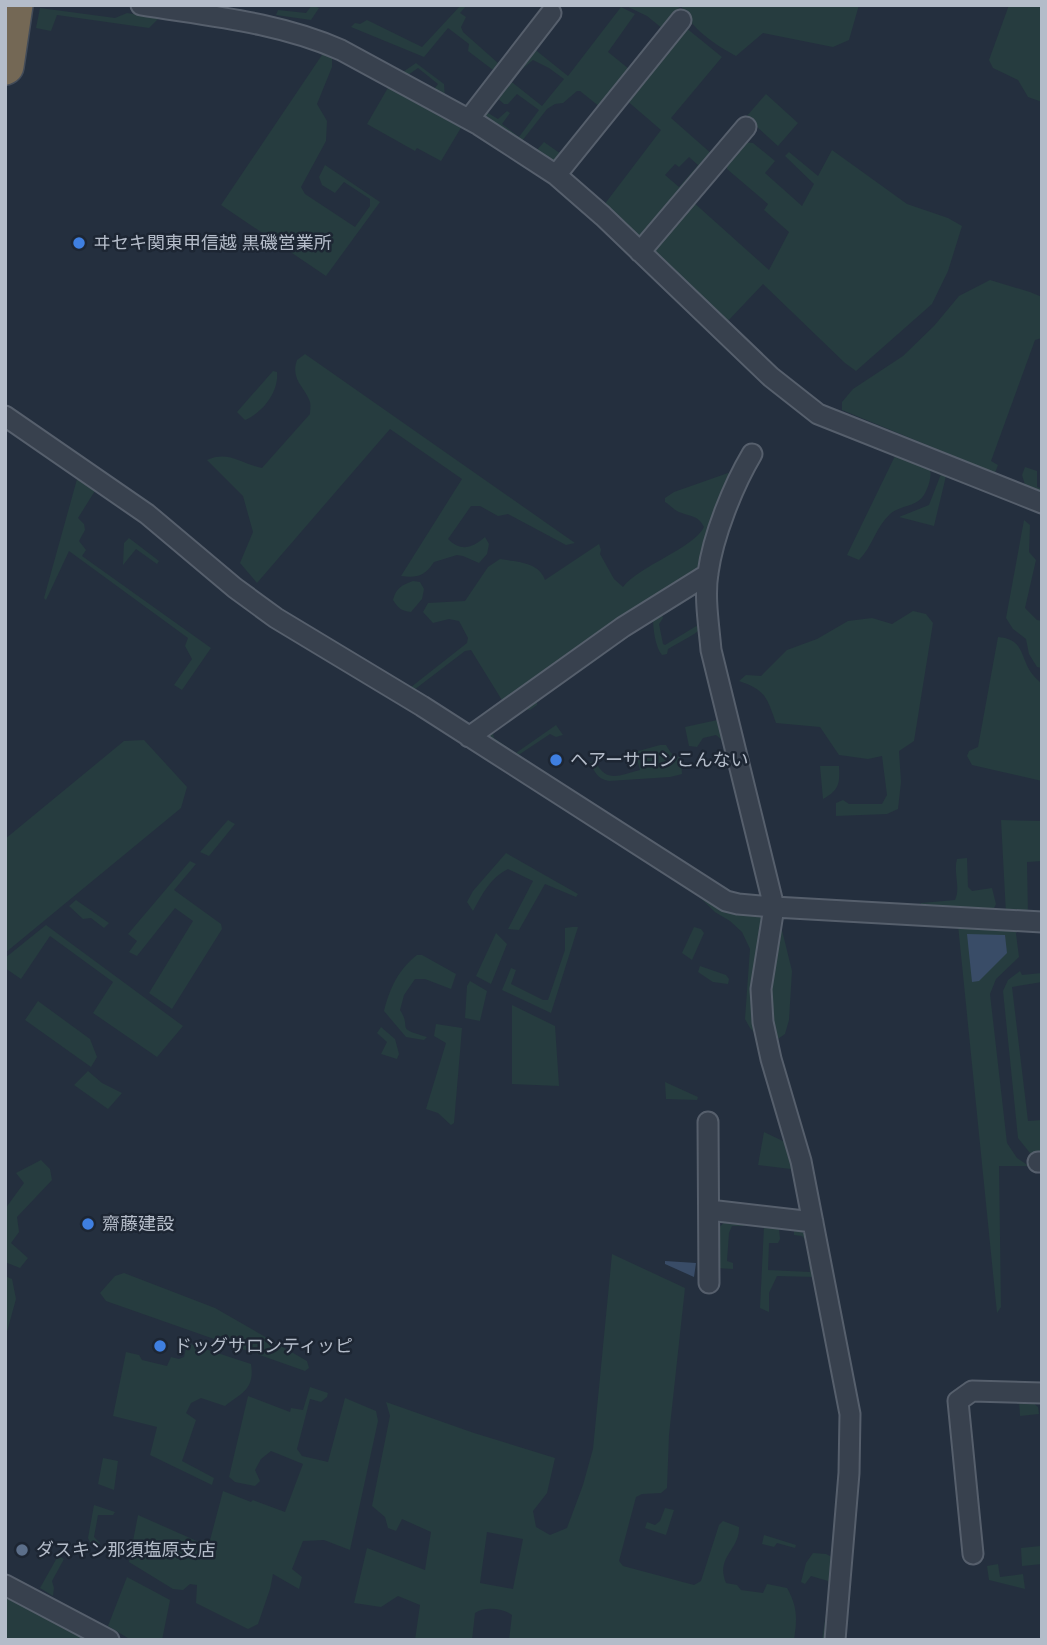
<svg xmlns="http://www.w3.org/2000/svg" width="1047" height="1645" viewBox="0 0 1047 1645" font-family="'Open Sans','Noto Sans JP',sans-serif">
  <style>
    .green { fill: #263c3f; fill-rule: evenodd }
    .water { fill: #394c67 }
    .lines { fill: none; stroke-linecap: round; stroke-linejoin: round }
    .street-casing { stroke: #565f6c; stroke-width: 23 }
    .highway-casing { stroke: #434c59; stroke-width: 40 }
    .street { stroke: #38414e; stroke-width: 19 }
    .highway { stroke: #746855; stroke-width: 37 }
    .shop-dot { fill: #3f7fe0; stroke: #1d2633; stroke-width: 2.5 }
    .service-dot { fill: #5c6f8a; stroke: #1d2633; stroke-width: 2.5 }
    .labels { text-anchor: middle; stroke-width: 5; stroke-linejoin: round; paint-order: stroke }
    .poi-label { font-size: 18px; fill: #b4bcc9; stroke: #1d2633; text-anchor: start }
  </style>
  <rect width="100%" height="100%" fill="#242f3e"/>
  <path class="green" d="M312,5L319,8L311,20L276,15L278,10L306,13Z
    M461,5H467L460,13L466,17L461,27L463,32L498,63L493,70L468,51L469,44L448,28L424,57L351,27L355,23L360,24L367,20L422,47Z
    M624,5H681L663,29L647,16Z
    M681,5H859L849,40L833,47L763,33L736,56C717,46 688,27 681,5Z
    M1009,5H1042V102L1028,97L1018,80L993,68L989,60Z
    M621,7L635,14L608,52L629,69L600,107L580,91H577L563,103L555,104L547,109L522,141L484,119L483,110L498,119L507,111L510,113L502,124L519,137L539,110L517,94L508,104H504L495,96L508,79L542,106L564,79L549,68L533,60L521,70L517,67L533,48L568,76Z
    M40,8L115,18L127,13L159,18L149,28L57,15L51,31L36,28Z
    M685,27L722,57L671,118L713,155L640,239L604,205L661,130L625,99ZM689,157L698,165L679,187L665,175L675,164L679,167Z
    M324,52L332,56V67L317,104L327,121L326,141L301,187L305,194L355,227L370,206V199L344,182L335,193L322,185L319,177L325,165L380,202L326,276L221,205Z
    M416,63L444,84L445,98L432,92L438,84L418,68L405,77L400,74Z
    M389,86L462,126L441,161L417,148L415,151L367,124Z
    M766,94L798,123L778,146L746,117Z
    M544,142L561,154L554,164L536,151Z
    M743,142L753,143L775,161L765,173L802,206L814,184L785,156L789,152L818,176L832,150L907,204L948,218L962,226L948,271L932,304L856,371L845,363L763,284L726,323L650,251L692,201L769,270L789,232L764,210L768,204L727,169V160Z
    M990,280L1030,292L1042,297V338L1035,340L991,461L998,465L995,473L842,410V402L853,389L903,356L934,326L959,296Z
    M305,354L575,543L566,545L508,514L498,516L480,506H471L448,539C461,552 472,548 485,537L489,544L487,554L479,563L463,556L457,555L434,562C425,576 417,578 401,576L462,479L390,429L257,583L240,563L253,532L243,496L207,460C228,450 242,464 262,468L310,414C310,410 311,406 310,402C305,387 290,380 297,360Z
    M273,371L277,372C279,392 263,412 245,420L237,412Z
    M895,456L930,469C932,477 928,488 924,495C917,507 900,505 890,514C876,527 872,547 859,560L847,555Z
    M1025,467L1037,471V487L1042,489V494L1026,488L1022,475Z
    M79,472L98,486L78,518L84,524L85,530L79,541L86,550L82,556L211,648L182,690L174,685L192,659L185,646L188,638L69,551L46,600L44,598Z
    M728,473L734,474L706,569L505,705L471,650L465,651L410,693L406,691L467,643L468,638L459,621L449,619L433,623L423,612L428,603L465,601L488,567L500,559C517,562 539,562 545,580L599,544L601,550L600,554L614,579L623,587C639,566 694,548 704,527C698,515 691,517 679,512C674,510 670,505 665,502V498L674,492Z
    M941,474L946,476L934,526L899,517L929,505Z
    M1024,520L1030,525L1029,552L1036,560L1025,608L1037,620L1042,621V668L1037,667L1029,654L1026,639L1013,629L1006,618Z
    M129,538L159,561L157,564L136,549L123,565L124,543Z
    M413,581L420,582L424,589L422,599L411,612C401,611 398,608 393,600C396,588 402,585 413,581Z
    M701,585L705,587C705,634 708,626 668,649L667,654L662,655C655,647 653,628 653,617L656,612L662,614L663,618L659,624L663,644L665,645L703,622V597L694,587Z
    M913,611L926,614L933,623L914,741L899,751L901,782L898,809L887,814L836,816V803L843,800L849,804H882L887,795L882,756L868,759L839,755L820,727L776,723C767,698 766,690 739,681L746,675L761,676L787,650L817,639L848,621L872,618L892,624Z
    M998,637C1023,639 1020,654 1030,671C1033,676 1038,680 1042,684V781L972,765L967,756L969,751L978,747Z
    M537,699V705L530,710L522,709L492,729L494,738L516,753L556,725L563,735L556,737L550,734L517,756L485,737L484,732Z
    M722,719L726,738L723,741L716,735L703,738L697,747L689,746L685,727Z
    M144,740L187,787L181,808L5,953V839L124,741Z
    M660,745H666L671,753L681,758L682,774L670,777L609,781C597,779 595,772 590,762L595,761C607,784 619,775 640,770L635,752Z
    M820,766H839C840,784 839,790 823,799Z
    M1042,819V861L1027,862L1028,915L1006,914L1001,820L1040,821Z
    M228,820L235,824L209,856L200,852Z
    M506,853L578,894L576,897L545,884L519,930L508,929L533,881L508,869C491,877 482,894 473,911L467,902L473,891Z
    M967,858L968,887L972,891L992,888L996,904L993,910H921V903L955,900C961,887 953,873 957,859Z
    M190,861L196,864L174,890L221,924L222,929L172,1009L149,993L193,921L175,908L137,956L129,952L137,941L128,934Z
    M691,889L779,918L792,971L789,1020L785,1034L775,1041L763,1042L750,1028L745,1019L750,949L742,932L730,921L715,912Z
    M76,900L109,923L104,928L91,918L83,919L69,906Z
    M46,925L183,1026L157,1057L93,1013L113,982L50,936L21,979L5,968V958Z
    M958,925L1015,926L1019,957L996,979L990,994L1007,1143L1017,1158L1029,1166H999L1001,1307L997,1313Z
    M572,927H578L551,1013L502,990L511,968L516,970L511,984L543,1000H548L565,950V928Z
    M694,927L701,929L704,933L692,960L682,953Z
    M496,933L507,944L491,984L476,976Z
    M417,955H422L456,974L451,989L425,979H415L404,995L400,1010C413,1030 393,1027 427,1037L424,1040L406,1037L384,1011C390,988 398,970 417,955Z
    M700,966L726,975L729,979L728,984L713,982L698,972Z
    M1020,971L1022,975L1042,973V982L1012,987L1028,1121L1042,1120V1157L1030,1153L1018,1138L1003,991L1008,980Z
    M470,981L487,991L480,1021L465,1018L467,986Z
    M38,1001L90,1039L97,1057L91,1067L25,1020Z
    M512,1005L555,1026L559,1086L512,1084Z
    M436,1024L462,1028L454,1123L451,1125L438,1113L426,1109L446,1043L434,1036Z
    M381,1027L395,1039L399,1054L397,1059L381,1054L387,1042L377,1033Z
    M88,1071L102,1083L122,1093L108,1109L74,1085Z
    M665,1082L698,1097L697,1100L666,1099Z
    M764,1132L787,1143L799,1170L758,1165Z
    M41,1160L50,1169L52,1180L17,1217L19,1232L11,1243L28,1258L20,1268L5,1262V1209L24,1183L16,1173Z
    M725,1222H744V1226H732L729,1233L727,1261L733,1263V1269L717,1268L718,1228Z
    M764,1226L779,1229L780,1239L778,1243H769L768,1270L810,1272L806,1241L802,1236L794,1235V1228C816,1233 813,1258 816,1277L777,1276L769,1293V1312L760,1308Z
    M612,1254L685,1288L669,1435L667,1488L661,1493L642,1494L636,1497L619,1561L623,1566L694,1585L701,1581L719,1525L723,1521L739,1527C740,1550 715,1557 726,1583L737,1585L741,1590L763,1593L767,1584L787,1588C798,1607 797,1620 794,1640H509L512,1615C503,1608 484,1606 475,1613L472,1640H415L420,1605L398,1596L381,1607L354,1603L367,1548L425,1570L431,1532L402,1519L396,1531L388,1528L385,1517L372,1506L390,1416L386,1402L474,1433L555,1458L547,1493L533,1511L536,1527L550,1535L567,1528L583,1485L593,1449ZM487,1532L523,1539L513,1589L480,1583Z
    M124,1273L215,1308L307,1361L309,1368L305,1371L106,1301L100,1293L115,1276Z
    M5,1276L12,1279L16,1299L5,1339Z
    M187,1343L251,1364C255,1389 242,1393 225,1406L201,1398L191,1403L186,1413L196,1420L182,1461L214,1478L212,1485L150,1455L157,1427L113,1416L126,1352L139,1355L142,1360L167,1366L171,1357L179,1359L184,1357Z
    M310,1387L328,1393L327,1397L321,1402L310,1399L297,1449L302,1456L328,1462L345,1398L376,1411L378,1421L350,1550L324,1540L303,1541L292,1569L302,1577L299,1589L273,1574L270,1589L258,1624L248,1629L196,1603L197,1585L190,1584L183,1590L173,1589L129,1562L138,1515L199,1542L209,1544L223,1491L251,1502L253,1500L285,1512L303,1464L271,1451L261,1459L255,1470L260,1481L255,1486L235,1482L229,1477L248,1396L290,1412L291,1408L303,1410Z
    M1019,1400H1030L1038,1407L1039,1414L1020,1416Z
    M103,1458L118,1461L114,1490L98,1484Z
    M94,1505L115,1512L113,1515H98L94,1537L100,1543L99,1548L90,1542L88,1538Z
    M665,1508L674,1510L666,1535L645,1528L647,1522L655,1525L660,1521Z
    M764,1535L796,1545L795,1548L777,1543L774,1547L762,1544Z
    M1041,1546L1042,1564L1022,1566L1021,1548Z
    M813,1553L826,1554L836,1559L829,1640H822L830,1587L828,1581L811,1576L805,1584L801,1582L806,1563Z
    M58,1556L64,1559L52,1581L54,1588L53,1596L40,1588Z
    M998,1564L1000,1577L1023,1574L1025,1589L989,1580L987,1566Z
    M127,1577L170,1600L162,1640H131L108,1626Z
    M5,1591L98,1640H5Z"/>
  <path class="water" d="M967,934L1005,935L1007,953L979,981L972,982Z
    M665,1261L696,1263L694,1277L665,1264Z"/>
  <g class="lines">
    <defs>
      <path id="street" d="M141,5C208,16 278,22 341,50L479,125L556,175L603,216L771,377L818,414L1042,503
        M469,119L551,13
        M556,175L681,20
        M640,252L746,127
        M5,416L147,514L235,588L276,618L422,706L726,901L738,904L774,907L1042,922
        M752,454C733,486 713,536 708,573C704,597 709,626 711,650L774,907L761,989L763,1022L771,1059L801,1161L850,1414L849,1473L835,1640
        M469,737L623,627L708,574
        M708,1122L709,1283
        M1038,1162H1042
        M709,1210L813,1222
        M973,1554L958,1401L972,1391L1042,1393
        M5,1585L109,1640"/>
      <path id="highway" d="M5,66L14,5"/>
    </defs>
    <use href="#street" class="street-casing"/>
    <use href="#highway" class="highway-casing"/>
    <use href="#street" class="street"/>
    <use href="#highway" class="highway"/>
  </g>
  <g class="shop-dot">
    <circle cx="79" cy="243" r="7"/>
    <circle cx="556" cy="760" r="7"/>
    <circle cx="88" cy="1224" r="7"/>
    <circle cx="160" cy="1346" r="7"/>
  </g>
  <circle class="service-dot" cx="22" cy="1550" r="7"/>
  <g class="labels">
    <g class="poi-label">
      <text x="93" y="249">ヰセキ関東甲信越 黒磯営業所</text>
      <text x="570" y="766">ヘアーサロンこんない</text>
      <text x="102" y="1230">齋藤建設</text>
      <text x="174" y="1352">ドッグサロンティッピ</text>
      <text x="36" y="1556">ダスキン那須塩原支店</text>
    </g>
  </g>
  <rect width="1047" height="1645" fill="none" stroke="#b4bcc9" stroke-width="14"/>
</svg>
